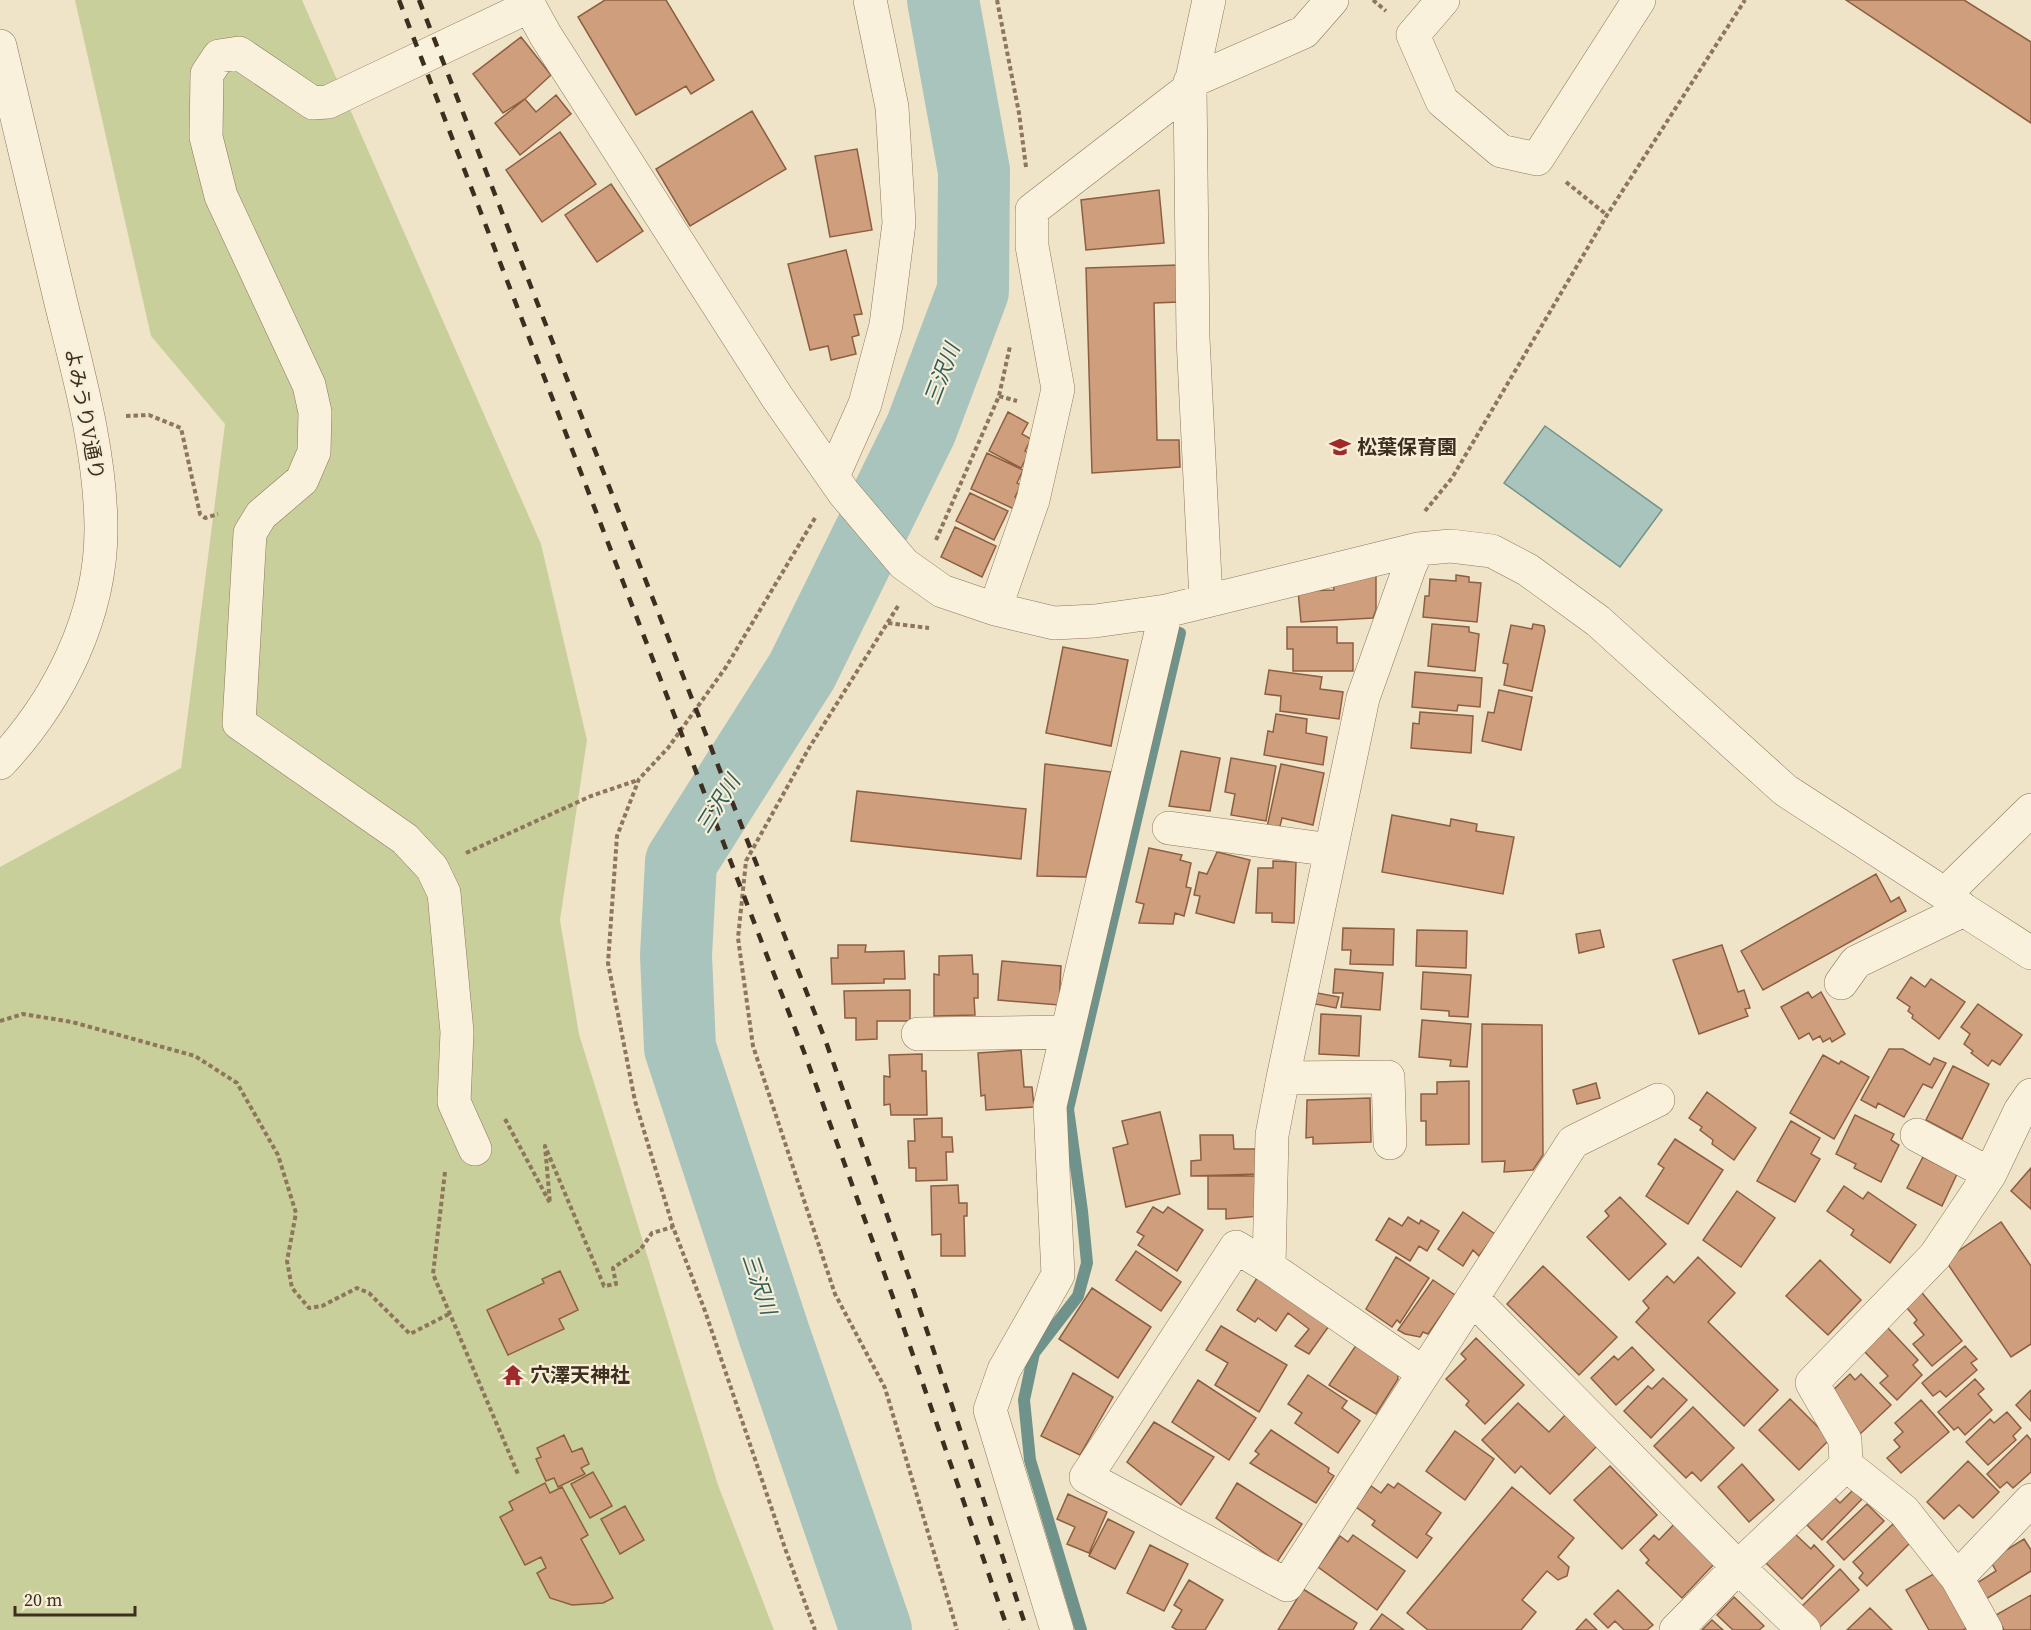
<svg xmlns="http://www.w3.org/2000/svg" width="2031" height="1630" viewBox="0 0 2031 1630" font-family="'Source Serif 4','Noto Sans JP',serif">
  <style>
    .green { fill: #c9cf9b }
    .water { fill: #a9c4bc; stroke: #6f938a; stroke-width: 1.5 }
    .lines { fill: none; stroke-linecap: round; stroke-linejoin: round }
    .stream { stroke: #6f938a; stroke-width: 12 }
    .river { stroke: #a9c4bc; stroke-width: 72 }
    .building { fill: #cf9f7d; stroke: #8d5f41; stroke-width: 1.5 }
    .minor-casing { stroke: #8d765c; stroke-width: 34 }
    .path { stroke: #8d765c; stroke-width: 4; stroke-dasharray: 4.5 3; stroke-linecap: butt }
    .minor { stroke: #faf1dc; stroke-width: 33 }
    .rail { stroke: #3d2e20; stroke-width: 4.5; stroke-dasharray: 10 10; stroke-linecap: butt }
    .labels { text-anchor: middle; stroke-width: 4.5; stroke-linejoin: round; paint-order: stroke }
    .street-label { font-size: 20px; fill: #3d2e20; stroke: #f7eed8 }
    .poi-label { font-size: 20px; font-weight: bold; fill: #3d2e20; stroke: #f7eed8; text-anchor: start }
    .water-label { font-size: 21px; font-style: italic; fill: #2f5d5a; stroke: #f7eed8 }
  </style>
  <rect width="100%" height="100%" fill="#f0e4c8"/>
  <path class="green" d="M75,0H302L541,544L587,740L560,920L579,1034L718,1485L774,1630H0V867L181,768L225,424L151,336Z"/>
  <path class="water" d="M1545,426L1662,510L1620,567L1504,483Z"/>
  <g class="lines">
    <path class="stream" d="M1081,1630L1030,1460L1024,1400L1034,1353L1078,1296L1087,1263L1082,1211L1068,1109L1180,633"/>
    <path class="river" d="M876,1630L774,1334L680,1048L676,955L681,862L802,671L921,429L973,291L974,171L943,0"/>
  </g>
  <path class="building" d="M605,0H666L714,80L691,94L686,86L636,115L578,17Z
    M1846,0H1964L2031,42V123Z
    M521,37L551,75L525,99L503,113L473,74Z
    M556,95L571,114L520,155L495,123L525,99L536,112Z
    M752,111L786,169L690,226L656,169Z
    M560,132L596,184L542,222L506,170Z
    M857,149L872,230L830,237L815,156Z
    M611,184L643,231L597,262L565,215Z
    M1159,190L1164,243L1086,250L1081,200Z
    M846,250L862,314L854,315L859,335L852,337L856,354L831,360L828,346L810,350L788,264Z
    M1178,265L1179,302L1154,303L1157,440H1179L1180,467L1092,473L1086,268Z
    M1008,412L1028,423L1022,434L1031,439L1025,451L1029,453L1021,468L989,451Z
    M987,453L1023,470L1017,483L1021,485L1015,497L1019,499L1014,509L971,489Z
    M970,493L1008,511L994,540L956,521Z
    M955,527L996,546L982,577L941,557Z
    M1456,575L1469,577V582L1481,583L1477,622L1423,617L1425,596H1429L1430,579L1456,581Z
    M1376,576V610L1373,618L1301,622L1298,591L1334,590L1333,580Z
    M1432,624L1469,627V632L1479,634L1475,671L1428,666Z
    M1533,624L1544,626L1545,631L1532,691L1504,685L1508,664L1503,663L1511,625L1532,629Z
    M1287,627H1337V643H1353V671H1293V649H1287Z
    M1063,647L1128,660L1111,746L1046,733Z
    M1269,670L1322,677L1320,689L1343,692L1339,719L1280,711L1281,696L1265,694Z
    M1415,672L1482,678L1480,707L1458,705L1457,711L1412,707Z
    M1499,690L1532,697L1521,750L1482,741L1488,712L1494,713Z
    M1420,712L1473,716L1471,753L1411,748L1413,723L1419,724Z
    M1276,714L1307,719L1306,733L1327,737L1323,765L1264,755L1268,731L1273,732Z
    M1181,751L1220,758L1210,811L1169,806Z
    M1231,758L1276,766L1266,821L1231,815L1235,794L1225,792Z
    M1045,764L1111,772L1086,877L1037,876Z
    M1281,764L1324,773L1313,825L1282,818L1279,830L1267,827Z
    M857,791L1026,809L1021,859L851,841Z
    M1392,815L1450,826L1451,819L1477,824L1476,831L1514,837L1503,894L1382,872Z
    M1149,848L1182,855L1180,860L1191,863L1186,887L1191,888L1184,916L1175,913L1173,924L1139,923L1144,904L1136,902Z
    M1217,852L1250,860L1234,923L1196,913L1200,896L1194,895L1199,872L1207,874Z
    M1273,861L1296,862L1294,923L1272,922V913H1256L1258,868H1273Z
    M1876,874L1891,902L1899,897L1906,911L1763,990L1741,951Z
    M1343,928L1394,929L1393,965L1350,964L1351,950H1342Z
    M1417,930L1467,931L1466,968L1416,966Z
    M1600,930L1604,947L1579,953L1576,934Z
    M838,945H866L865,952L904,951L905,979H884V983L832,984L831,958H838Z
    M1722,945L1738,992L1744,990L1750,1008L1745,1009L1748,1016L1699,1034L1673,960Z
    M972,955L973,974H978V998H974L975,1015L934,1016V974L939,975V956Z
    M1002,961L1061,966L1059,1005L998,1000Z
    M1335,969L1383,973L1380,1010L1341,1007L1343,993H1333Z
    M1423,972L1471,975L1468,1017L1449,1016V1011L1421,1009Z
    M1911,977L1925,987L1931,979L1965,1002L1939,1039L1912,1018L1913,1015L1908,1011L1910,1007L1897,998Z
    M910,990V1021H877V1039L856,1040V1018H845L844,991Z
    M1808,992L1812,998L1821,992L1845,1034L1832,1042L1830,1038L1823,1042L1820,1036L1813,1040L1809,1033L1799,1039L1781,1007Z
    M1317,993L1339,997L1336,1008L1315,1004Z
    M1978,1004L2022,1035L2000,1065L1992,1060L1988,1066L1971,1053L1973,1051L1964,1044L1970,1034L1961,1027Z
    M1321,1014L1361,1016L1359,1056L1319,1054Z
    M1422,1020L1471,1024L1467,1067L1450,1066L1451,1060L1419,1057Z
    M1482,1024L1542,1025L1543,1155L1533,1170L1504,1172L1505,1161L1482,1162Z
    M1889,1049H1903L1930,1065L1934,1058L1946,1063L1932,1088L1923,1084L1904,1117L1878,1103L1876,1108L1861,1100Z
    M1021,1050L1024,1087H1032L1034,1107L986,1110L985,1095L981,1096L978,1053Z
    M922,1054V1071H926L927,1115H891L890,1104L884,1105V1076L890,1077L889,1055Z
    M1823,1055L1839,1064L1841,1061L1869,1077L1834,1139L1790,1113Z
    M1953,1066L1989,1084L1962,1139L1926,1120Z
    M1469,1081V1144L1426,1145V1121H1421V1094H1437V1082Z
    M1596,1083L1600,1098L1577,1104L1573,1090Z
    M1707,1092L1756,1128L1734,1160L1712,1144L1713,1140L1700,1130L1702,1127L1689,1118Z
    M1370,1098L1371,1142L1313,1144V1137L1306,1138L1307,1100Z
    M1160,1112L1180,1194L1126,1207L1113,1148L1128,1144L1122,1121Z
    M1855,1115L1894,1134L1891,1140L1899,1145L1881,1182L1854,1168L1856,1164L1836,1154Z
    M942,1118V1137H952L953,1152H946L947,1180L916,1181V1168H909L908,1141H915L914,1119Z
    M1791,1121L1820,1138L1811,1154L1820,1159L1795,1202L1757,1181Z
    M1200,1135H1233L1234,1149H1258L1259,1174L1191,1176V1161L1201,1160Z
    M1675,1139L1723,1170L1688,1224L1646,1196L1664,1168L1658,1164Z
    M1923,1157L1957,1174L1942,1206L1907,1188Z
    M2031,1168V1209L2011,1191Z
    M1208,1176H1258L1259,1216L1226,1219V1209H1208Z
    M958,1185L959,1203H967V1216H964L965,1256H941V1234L932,1235L931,1186Z
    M1844,1186L1863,1199L1868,1192L1916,1225L1890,1263L1851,1235L1854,1230L1827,1211Z
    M1737,1191L1775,1218L1741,1267L1703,1240Z
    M1620,1197L1666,1244L1629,1280L1587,1237L1609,1216L1605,1211Z
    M1153,1207L1163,1213L1168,1207L1203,1230L1177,1271L1138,1245L1144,1236L1137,1232Z
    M1463,1212L1495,1234L1479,1256L1473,1250L1463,1266L1438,1249Z
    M1408,1217L1419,1224L1421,1220L1439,1231L1427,1251L1419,1246L1410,1261L1376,1240L1389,1218L1402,1226Z
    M2001,1222L2031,1266V1344L2011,1357L1945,1260Z
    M1136,1251L1181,1282L1161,1311L1116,1280Z
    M1396,1257L1429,1278L1400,1323L1397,1320L1392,1327L1366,1309Z
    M1698,1257L1735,1293L1708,1322L1778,1390L1744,1426L1636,1322L1649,1308L1643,1301L1667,1276L1674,1283Z
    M1820,1260L1861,1300L1828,1335L1786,1296Z
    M1543,1266L1617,1337L1579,1375L1507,1304Z
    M560,1271L578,1310L559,1319L564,1329L508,1355L487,1310L544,1283L542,1279Z
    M1257,1278L1329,1326L1309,1354L1295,1346L1309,1329L1288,1313L1276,1331L1258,1318L1255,1322L1237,1310Z
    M1433,1280L1455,1295L1428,1334L1423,1332L1420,1337L1405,1334L1398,1330Z
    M1092,1288L1151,1327L1118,1378L1059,1339Z
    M1918,1288L1962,1341L1932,1366L1913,1344L1924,1335L1914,1323L1917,1320L1902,1302Z
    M1221,1326L1287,1365L1259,1412L1215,1385L1228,1363L1206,1350Z
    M1887,1327L1918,1360L1913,1365L1922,1375L1897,1400L1880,1383L1888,1376L1863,1350Z
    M1476,1338L1524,1385L1485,1424L1466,1405L1469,1401L1446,1379L1466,1359L1461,1354Z
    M1357,1344L1397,1371L1398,1379L1376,1414L1329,1385Z
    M1965,1346L1977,1359L1971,1363L1977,1370L1946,1397L1940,1391L1933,1396L1922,1383Z
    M1632,1347L1654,1370L1616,1405L1591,1378L1614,1356L1618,1360Z
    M1073,1373L1113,1397L1080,1455L1041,1436Z
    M1850,1374L1855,1380L1861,1374L1891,1405L1860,1434L1836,1409L1829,1394Z
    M1308,1375L1347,1401L1342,1408L1360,1421L1338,1453L1295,1423L1302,1413L1288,1404Z
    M1663,1378L1687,1400L1651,1438L1624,1411L1648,1386L1652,1389Z
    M1975,1379L1984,1389L1978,1394L1992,1410L1965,1435L1958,1427L1954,1430L1938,1412Z
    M1198,1380L1256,1418L1229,1460L1172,1422Z
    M2031,1390V1421L2016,1405Z
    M1790,1399L1830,1439L1799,1470L1759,1430Z
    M1921,1400L1949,1432L1901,1473L1887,1458L1900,1447L1894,1440L1903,1432L1895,1423Z
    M1518,1403L1549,1432L1566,1414L1598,1445L1550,1494L1521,1466L1515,1473L1482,1440Z
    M1693,1407L1734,1448L1701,1481L1692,1472L1686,1478L1654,1446Z
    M2007,1412L2021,1428L2013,1436L2016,1440L1988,1465L1966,1442L1990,1419L1994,1423Z
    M1154,1422L1214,1457L1181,1505L1127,1462Z
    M1271,1430L1329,1468L1328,1472L1334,1476L1316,1503L1250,1463L1259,1454L1255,1451Z
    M1455,1431L1494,1459L1465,1500L1426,1471Z
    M564,1435L572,1452L582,1448L589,1464L581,1468L585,1474L558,1487L554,1478L546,1481L536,1459L541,1457L537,1448Z
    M2027,1435L2031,1440V1472L2013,1488L2007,1482L2000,1488L1987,1474Z
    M1968,1461L1999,1492L1973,1518L1959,1505L1944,1519L1927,1502Z
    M1742,1464L1774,1500L1749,1522L1718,1487Z
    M1610,1466L1657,1515L1622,1549L1574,1500Z
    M593,1472L612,1506L590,1518L571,1484Z
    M545,1483L550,1493L562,1487L588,1535L581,1539L613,1598L603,1603L572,1605L550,1598L537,1573L546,1568L541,1557L525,1565L500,1517L513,1510L509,1502Z
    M1237,1483L1302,1524L1277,1562L1216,1518Z
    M1398,1483L1441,1513L1426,1534L1432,1538L1417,1558L1372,1525L1375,1521L1356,1507L1371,1486L1381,1493L1388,1484L1394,1488Z
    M1512,1487L1574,1538L1558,1557L1569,1567L1567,1576L1558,1580L1547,1571L1522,1600L1536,1612L1521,1630H1428L1407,1613Z
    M1853,1490L1862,1499L1822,1540L1807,1525L1834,1497L1840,1503Z
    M1068,1494L1107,1512L1089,1553L1067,1544L1075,1527L1057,1519Z
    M1867,1504L1884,1521L1844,1560L1827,1542Z
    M625,1506L644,1540L620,1554L601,1519Z
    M1680,1518L1716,1562L1682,1598L1646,1563L1649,1560L1640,1550L1654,1535L1659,1540Z
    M1108,1519L1134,1532L1115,1569L1089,1556Z
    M1893,1524L1911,1542L1867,1586L1859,1578L1863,1573L1853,1562Z
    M1794,1533L1811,1549L1814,1545L1834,1566L1802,1599L1765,1562Z
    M1353,1535L1405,1571L1377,1610L1318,1567L1340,1536L1348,1542Z
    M2024,1539L2031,1550V1571L1986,1599L1977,1583L1996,1571L1990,1560Z
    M1150,1545L1188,1564L1164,1611L1127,1593Z
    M1840,1569L1859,1590L1820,1627L1801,1607Z
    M1937,1572L1969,1627L1963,1630H1929L1906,1590Z
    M1189,1580L1223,1600L1205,1630H1177L1172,1627L1182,1610L1174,1605Z
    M1303,1589L1357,1623L1353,1630H1278Z
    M1618,1590L1653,1625L1647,1630H1624L1615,1621L1608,1628L1594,1614Z
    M2031,1595V1630H2004L1996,1615Z
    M1734,1597L1764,1626L1759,1630H1733L1717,1615Z
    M1870,1608L1892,1630H1847Z
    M1382,1614L1404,1630H1370Z
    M1586,1619L1597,1630H1576Z
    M1712,1620L1723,1630H1702Z"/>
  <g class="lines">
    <defs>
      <path id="minor" d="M526,0L546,36L777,397L844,493L904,564L942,591L995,609L1054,623L1095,621L1166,611L1418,549L1451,546L1492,551L1528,570L1598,621L1785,790L1945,894L1964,910L2031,953
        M1443,0L1413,35L1442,101L1501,151L1537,159L1639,0
        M0,46C20,132 41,217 61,303C79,376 100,450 101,526C102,615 59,700 0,763
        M1190,82L1304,32L1332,0
        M833,476L865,404L886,325L899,223L892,107L870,0
        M1206,600L1193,338L1190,88L1209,0
        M995,609L1033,500L1058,389L1032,246V210L1190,88
        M1169,828L1331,850
        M1945,894L2031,810
        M1841,983L1856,962L1964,910
        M918,1034L1067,1032
        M1283,1078L1388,1077L1390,1143
        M1917,1135L1990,1174
        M475,1149L454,1102L457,1032L444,893L432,868L405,839L239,723L250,533L261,515L302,480L314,452L315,412L309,385L221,196L206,137L207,74L219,56L239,53L313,103L328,102L530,6
        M1269,1267L1272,1135L1283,1078L1363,698L1410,566L1418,549
        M1472,1298L1738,1567L1804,1630
        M1422,1372L1269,1267L1236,1247L1086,1477L1287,1585L1573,1142L1658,1100
        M1957,1578L2031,1500
        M1057,1630L990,1410L1004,1370L1058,1275L1050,1106L1166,611
        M1676,1630L1738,1567L1846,1465
        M1986,1630L1957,1578L1904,1511L1846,1465L1845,1440L1812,1383L1935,1256L1990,1174L2020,1111L2031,1095"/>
    </defs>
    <use href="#minor" class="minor-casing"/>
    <path class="path" d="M997,0L1019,113L1026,167
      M1373,0L1386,11
      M1566,182L1607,215
      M999,396L1017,401
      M126,416L149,415L181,428L200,514L205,518L218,514
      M1425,511L1452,478L1607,215L1745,0
      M815,518L726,667L668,748L639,779L617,836L608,963L635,1101L673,1227L705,1311L786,1551L815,1630
      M936,540L999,396L1010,346
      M898,606L809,748L746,861L738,938L753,1046L835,1294L885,1388L957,1630
      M888,623L929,628
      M466,853L591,796L638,780
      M0,1021L23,1014L72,1022L195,1056L237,1083L278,1155L296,1213L287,1261L292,1288L309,1308L322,1306L357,1288L369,1293L410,1334L449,1314
      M505,1119L550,1203L545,1146L604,1286L616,1284L613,1268L640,1250L652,1233L673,1227
      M445,1172L433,1274L518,1474"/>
    <use href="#minor" class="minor"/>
    <path class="rail" d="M399,0L804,1052L895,1303L1008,1630
      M419,0L826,1042L914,1292L1027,1630"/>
  </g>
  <defs>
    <symbol id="school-bare" viewBox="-9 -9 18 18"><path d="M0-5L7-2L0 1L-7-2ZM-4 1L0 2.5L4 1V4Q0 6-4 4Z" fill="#9e2a2b" stroke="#f7eed8" stroke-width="2.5" paint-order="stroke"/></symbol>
    <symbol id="temple-bare" viewBox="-9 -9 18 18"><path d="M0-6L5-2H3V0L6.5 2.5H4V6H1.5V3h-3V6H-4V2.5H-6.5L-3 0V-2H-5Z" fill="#9e2a2b" stroke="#f7eed8" stroke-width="2.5" paint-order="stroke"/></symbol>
  </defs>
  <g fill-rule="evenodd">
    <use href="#school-bare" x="1325" y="432" width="30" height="30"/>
    <use href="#temple-bare" x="498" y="1360" width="30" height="30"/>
  </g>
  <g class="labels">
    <g class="street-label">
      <text transform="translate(85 414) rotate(79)" y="7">よみうりV通り</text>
    </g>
    <g class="poi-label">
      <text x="1357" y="454">松葉保育園</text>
      <text x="530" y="1382">穴澤天神社</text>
    </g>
    <g class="water-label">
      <text transform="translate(942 374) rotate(-69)" y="7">三沢川</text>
      <text transform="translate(718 804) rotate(-58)" y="7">三沢川</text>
      <text transform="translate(759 1284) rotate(71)" y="7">三沢川</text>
    </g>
  </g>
  <path d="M15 1606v9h120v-9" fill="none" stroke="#3d2e20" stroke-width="3"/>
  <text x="24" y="1606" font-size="18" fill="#3d2e20" stroke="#f7eed8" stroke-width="4.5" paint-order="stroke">20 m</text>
</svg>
